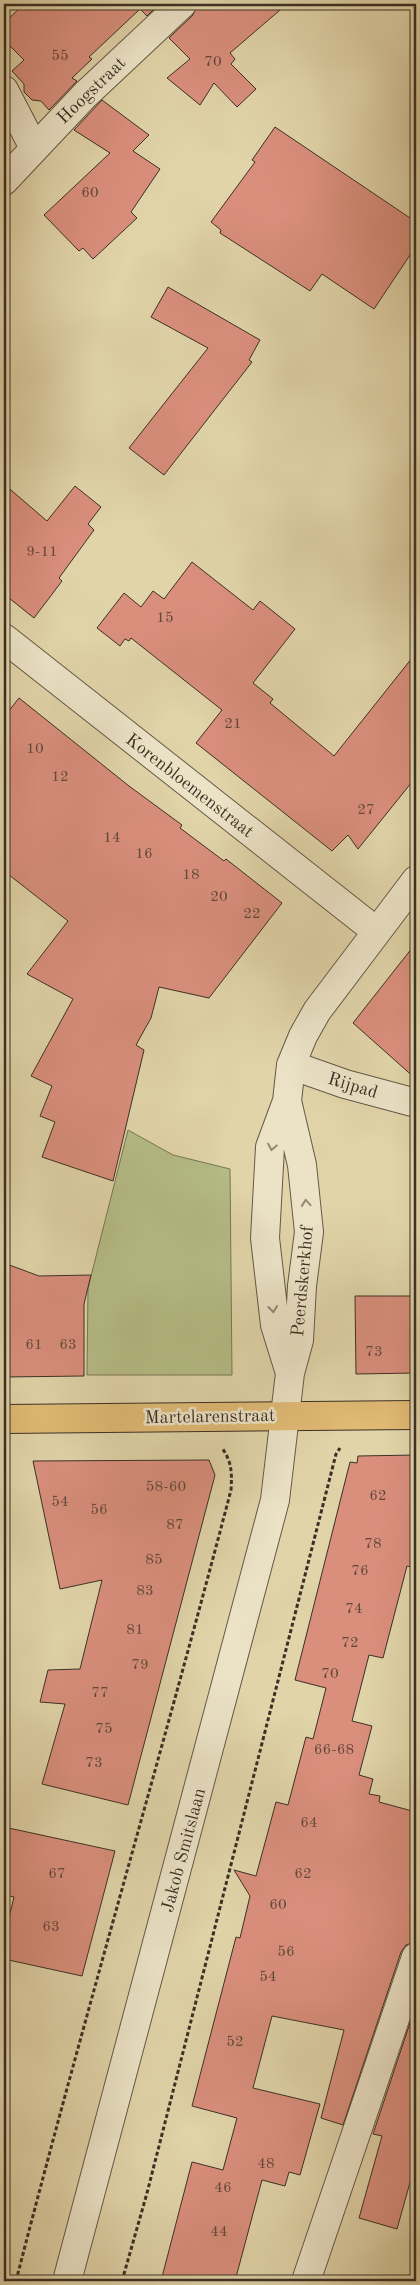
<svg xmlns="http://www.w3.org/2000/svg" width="420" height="2285" viewBox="0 0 420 2285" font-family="'Old Standard TT',serif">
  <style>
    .green { fill: #b5bc86; stroke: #787656 }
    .building { fill: #da8f7d; stroke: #3a3025 }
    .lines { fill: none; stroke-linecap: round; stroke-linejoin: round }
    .minor-casing { stroke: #645946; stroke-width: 30 }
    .major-casing { stroke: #3a3025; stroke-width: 30 }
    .path { stroke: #3a3025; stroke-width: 3; stroke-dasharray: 4 2.5; stroke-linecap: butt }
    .minor { stroke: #ece3c7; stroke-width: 28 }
    .major { stroke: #e0ba74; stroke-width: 28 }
    .oneway { stroke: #938a76 }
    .labels { text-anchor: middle; stroke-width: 5; stroke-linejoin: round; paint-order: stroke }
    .number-label { font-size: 15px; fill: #62483b }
    .street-label { font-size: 18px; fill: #3a3025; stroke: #ece3c7 }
  </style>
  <rect width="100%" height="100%" fill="#e1d4a9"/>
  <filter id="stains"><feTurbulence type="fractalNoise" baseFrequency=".004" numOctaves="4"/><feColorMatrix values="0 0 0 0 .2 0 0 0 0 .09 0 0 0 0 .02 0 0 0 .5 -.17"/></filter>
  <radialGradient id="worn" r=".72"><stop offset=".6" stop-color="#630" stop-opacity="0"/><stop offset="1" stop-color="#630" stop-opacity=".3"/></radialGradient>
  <path class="green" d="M128,1130L173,1155L230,1169L232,1375H87L88,1288Z"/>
  <path class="building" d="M24,4H159L147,16L140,9L89,57L92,59L72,78L77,81L49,110L41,101L32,100L24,92V84L12,71L24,60L4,40V23Z
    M197,4H287L230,53L235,59L231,64L256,89L237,107L214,83L200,105L167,78L190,59L169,38L193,15Z
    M102,100L149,135L133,151L160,169L131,212L137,218L93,259L83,248L79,251L44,215L110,153L74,130Z
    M275,127L416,222V246L374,309L322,274L310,291L220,233L221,230L211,222L255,162L252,160Z
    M168,287L260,340L249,360L252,362L164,475L129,448L208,348L151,317Z
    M4,484L47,521L75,486L101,507L88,524L94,530L59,578L62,581L34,618L4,594Z
    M192,562L253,610L260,601L295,629L253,683L273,699L270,703L334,756L416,653V777L358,849L348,835L332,851L196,743L222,710L131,638L129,641L125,639L120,646L97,628L124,593L141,607L153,591L164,599Z
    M19,698L129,786L182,825L180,828L224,861L226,859L282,903L209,998L159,987L151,1018L136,1045L144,1050L113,1181L42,1157L55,1122L40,1116L52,1086L31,1076L73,999L27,974L68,921L4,871V717Z
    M416,943V1079L353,1023Z
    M4,1263L39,1276L91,1275L84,1304V1376L4,1377Z
    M355,1296H416V1373L356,1374Z
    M416,1455V1568L407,1566L383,1658L369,1655L352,1721L372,1726L359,1775L373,1779L369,1794L380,1796L379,1802L416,1812V1942L406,1945L401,1952L343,2125L321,2118L344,2030L272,2016L253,2088L320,2104L300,2175L289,2172L285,2186L262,2180L235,2281H161L192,2162L223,2170L237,2118L192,2106L236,1937L240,1938L250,1896L234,1870L256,1876L276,1802L288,1805L306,1737L313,1739L326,1688L295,1680L350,1462L357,1463L358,1456Z
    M209,1460L215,1475L128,1805L42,1784L65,1704L40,1702L48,1670L80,1669L102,1580L60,1589L33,1461Z
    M4,1827L115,1851L82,1976L4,1959V1938L14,1897L4,1895Z
    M416,2005V2161L397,2229L359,2218L382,2136L373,2134Z"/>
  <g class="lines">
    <defs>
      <path id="minor" d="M4,90L34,148
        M4,181L85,95L182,4
        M4,638L376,931
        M291,1065L345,1084L416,1103
        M290,1373L275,1325L265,1238L270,1147L287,1101L291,1065L303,1036L317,1011L416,880
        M67,2281L275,1500L290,1373L299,1340L302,1286L309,1232L302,1165L287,1101
        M306,2281L416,1957"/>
      <path id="major" d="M4,1419L416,1415"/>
    </defs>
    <use href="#minor" class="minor-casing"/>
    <use href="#major" class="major-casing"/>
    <path class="path" d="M16,2281C84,2016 162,1754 231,1490C232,1473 232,1462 222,1448
      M122,2281L147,2193L336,1454L340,1448"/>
    <use href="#minor" class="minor"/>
    <use href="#major" class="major"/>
  </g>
  <defs><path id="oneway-chevron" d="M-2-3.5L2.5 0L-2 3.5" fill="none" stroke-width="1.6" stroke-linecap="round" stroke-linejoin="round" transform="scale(1.25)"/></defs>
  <g class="oneway">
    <use href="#oneway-chevron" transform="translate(272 1147) rotate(101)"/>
    <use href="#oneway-chevron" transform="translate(306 1203) rotate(-95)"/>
    <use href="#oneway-chevron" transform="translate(273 1309) rotate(84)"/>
  </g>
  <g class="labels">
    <g class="number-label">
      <text x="60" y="60">55</text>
      <text x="213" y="66">70</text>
      <text x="90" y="197">60</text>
      <text x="42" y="556">9-11</text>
      <text x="165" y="622">15</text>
      <text x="233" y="728">21</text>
      <text x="35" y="753">10</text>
      <text x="60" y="781">12</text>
      <text x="366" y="814">27</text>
      <text x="112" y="842">14</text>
      <text x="144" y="858">16</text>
      <text x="191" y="879">18</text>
      <text x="219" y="901">20</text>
      <text x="252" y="918">22</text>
      <text x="34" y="1349">61</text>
      <text x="68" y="1349">63</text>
      <text x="374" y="1356">73</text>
      <text x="166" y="1491">58-60</text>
      <text x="378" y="1500">62</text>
      <text x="60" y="1506">54</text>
      <text x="99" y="1514">56</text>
      <text x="175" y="1529">87</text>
      <text x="373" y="1548">78</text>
      <text x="154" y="1564">85</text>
      <text x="360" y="1575">76</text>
      <text x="145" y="1595">83</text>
      <text x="354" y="1613">74</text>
      <text x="135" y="1634">81</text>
      <text x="350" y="1647">72</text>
      <text x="140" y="1669">79</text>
      <text x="330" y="1678">70</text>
      <text x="100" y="1697">77</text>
      <text x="104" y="1733">75</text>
      <text x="334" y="1754">66-68</text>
      <text x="94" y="1767">73</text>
      <text x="309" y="1827">64</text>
      <text x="57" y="1878">67</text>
      <text x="303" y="1878">62</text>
      <text x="278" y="1909">60</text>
      <text x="51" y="1931">63</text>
      <text x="286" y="1956">56</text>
      <text x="268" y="1981">54</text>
      <text x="235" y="2046">52</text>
      <text x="266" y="2168">48</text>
      <text x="223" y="2192">46</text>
      <text x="219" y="2236">44</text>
    </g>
    <g class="street-label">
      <text transform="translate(91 90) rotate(-44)" y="6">Hoogstraat</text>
      <text transform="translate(190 785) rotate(38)" y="6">Korenbloemenstraat</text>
      <text transform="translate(353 1085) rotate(17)" y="6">Rijpad</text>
      <text transform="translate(302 1281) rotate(-85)" y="6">Peerdskerkhof</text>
      <text transform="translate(210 1416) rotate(-1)" y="6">Martelarenstraat</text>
      <text transform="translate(183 1850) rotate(-75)" y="6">Jakob Smitslaan</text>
    </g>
  </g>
  <rect width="420" height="2285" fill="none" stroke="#e1d4a9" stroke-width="20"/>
  <rect x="5" y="5" width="410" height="2275" fill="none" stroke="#3a3025" stroke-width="2.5"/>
  <rect x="10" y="10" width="400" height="2265" fill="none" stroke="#3a3025"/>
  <rect width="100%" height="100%" filter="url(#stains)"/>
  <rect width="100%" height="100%" fill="url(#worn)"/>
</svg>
